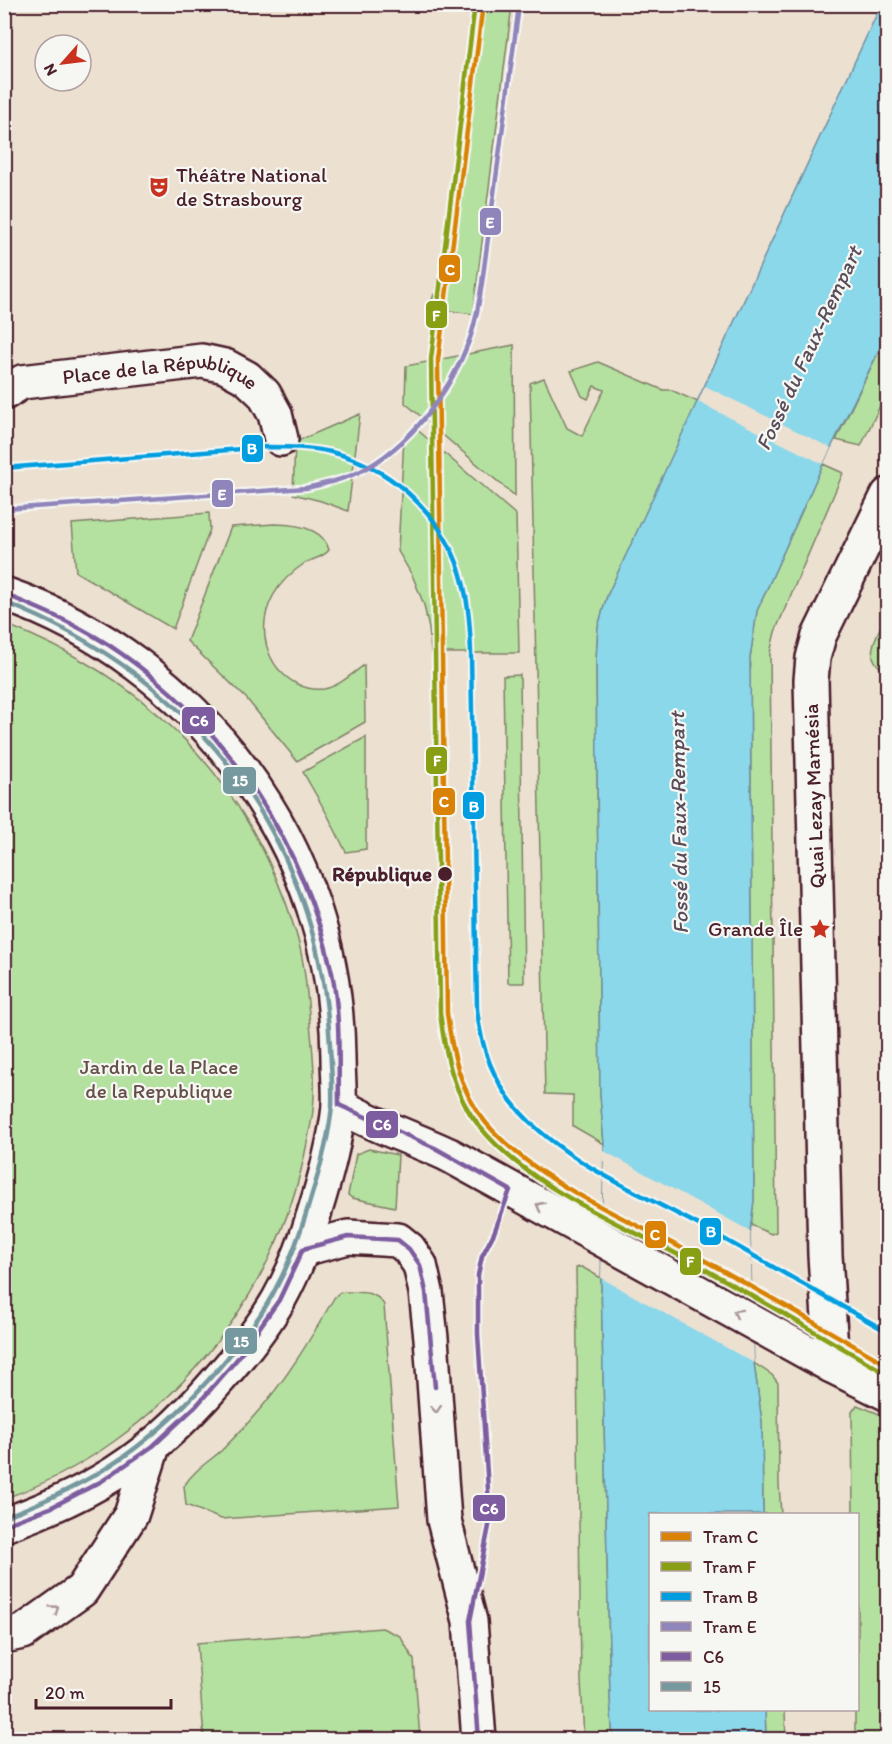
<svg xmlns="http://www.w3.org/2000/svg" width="892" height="1744" viewBox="0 0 892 1744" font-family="Itim,sans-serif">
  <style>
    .green { fill: #b4e1a0; stroke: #7f8066; stroke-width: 1.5 }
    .water { fill: #8bd8ea; stroke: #718e9e; stroke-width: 1.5 }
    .pier { fill: #ece0d1 }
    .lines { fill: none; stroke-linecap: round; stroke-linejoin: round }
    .minor-casing { stroke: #4a1f2b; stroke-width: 38 }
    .minor { stroke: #f6f6f2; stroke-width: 33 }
    .bus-1-casing { stroke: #f6f6f2; stroke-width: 9 }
    .bus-2-casing { stroke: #f6f6f2; stroke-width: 9 }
    .bus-1 { stroke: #7d5d9f; stroke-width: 4.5 }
    .bus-2 { stroke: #76999f; stroke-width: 4.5 }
    .tram-1-casing { stroke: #f6f6f2; stroke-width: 9 }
    .tram-2-casing { stroke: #f6f6f2; stroke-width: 9 }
    .tram-3-casing { stroke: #f6f6f2; stroke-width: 9 }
    .tram-4-casing { stroke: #f6f6f2; stroke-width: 9 }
    .tram-1 { stroke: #d98206; stroke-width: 4.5 }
    .tram-2 { stroke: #889f13; stroke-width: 4.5 }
    .tram-3 { stroke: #009ee0; stroke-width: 4.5 }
    .tram-4 { stroke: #9085ba; stroke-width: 4.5 }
    .oneway { stroke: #a99598 }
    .stop-dot { fill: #4a1f2b; stroke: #f6f6f2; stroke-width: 2 }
    .labels { text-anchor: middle; stroke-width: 4.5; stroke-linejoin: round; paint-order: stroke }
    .poi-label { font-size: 21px; fill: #4a1f2b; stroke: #f6f6f2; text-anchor: start }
    .street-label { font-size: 21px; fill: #4a1f2b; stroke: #f6f6f2 }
    .stop-label { font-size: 21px; font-weight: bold; fill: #4a1f2b; stroke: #f6f6f2; text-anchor: end }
    .park-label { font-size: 21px; fill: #645048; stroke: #f6f6f2 }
    .water-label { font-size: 22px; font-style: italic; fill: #5a4d5b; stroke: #f6f6f2 }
    .line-badge { stroke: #f6f6f2; stroke-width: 2 }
    .badge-label { font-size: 16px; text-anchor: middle; font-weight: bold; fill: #fff }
  </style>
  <rect width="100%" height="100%" fill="#ece0d1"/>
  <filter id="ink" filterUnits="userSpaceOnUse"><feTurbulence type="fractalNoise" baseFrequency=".0167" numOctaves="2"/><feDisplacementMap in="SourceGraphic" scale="12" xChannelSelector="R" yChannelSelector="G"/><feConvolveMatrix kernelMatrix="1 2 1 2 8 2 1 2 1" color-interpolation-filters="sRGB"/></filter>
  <g filter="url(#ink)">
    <path class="green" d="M474,5H512L473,314L429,308L436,289Z
      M887,334V391L861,446L836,440Z
      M514,345L515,496L405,403L406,366Z
      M598,362L663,390H671L698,402L607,596L598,627L596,661L600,1094L604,1144L573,1126V1095L545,1094L530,383L544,378L567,428L582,436L604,390L594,386L588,399L582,396L571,371Z
      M360,414L348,511L321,501L293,494L295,442Z
      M414,427L516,515L519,653H431L429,629L424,605L413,577L398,551L404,437Z
      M823,464L843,473L775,632L770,653L776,1232L771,1234L751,1225L754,1200L750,658L757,611Z
      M209,513L210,529L173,629L76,572L72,524Z
      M274,524C293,524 323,527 329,550C323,558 314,558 305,563C293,571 280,583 273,596C256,628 265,667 297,684C305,688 316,690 324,689C339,686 352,674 364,665L365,722L297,761L246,698L187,641L231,527Z
      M887,615V672C860,658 877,635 887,615Z
      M5,624C69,649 129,684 178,733C234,787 274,859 296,933C305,962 307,994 310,1024C313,1052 316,1082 313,1110C312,1121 309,1132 307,1143C292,1222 256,1297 204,1358C152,1420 82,1472 5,1498Z
      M520,675L524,983H508L503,676Z
      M366,737V849L346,852L327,814L303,772Z
      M369,1149L398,1155L395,1207L352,1198L348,1195L356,1154Z
      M579,1267H582L601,1278L610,1697L613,1739H584L581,1680L576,1268Z
      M346,1292C360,1292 377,1291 384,1305L399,1506L221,1519L186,1505L184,1486C193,1471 208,1462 221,1451C232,1440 243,1429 253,1417C285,1382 310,1340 334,1298L339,1293Z
      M754,1363L772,1375L778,1383L779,1484L781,1514H763L762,1422Z
      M857,1405L887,1417V1739H855V1710H858V1514H853L852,1412Z
      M382,1628L400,1636L414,1660L420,1739H204L197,1643Z
      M765,1710H785L786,1739H766Z"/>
    <path class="water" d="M881,5H887V334L823,464L757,611L750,658L754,1200L750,1231L754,1363L762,1422L763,1514H650V1710H765L766,1739L613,1740L610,1697L601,1278L604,1144L600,1094L596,661L598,627L607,596Z"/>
    <path class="pier" d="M705,386L831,448L823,464L698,402Z
      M604,1151L750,1231L754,1363L601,1278Z"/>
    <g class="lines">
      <defs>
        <g id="minor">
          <path id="s1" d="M4,393L22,382L202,361L225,366L247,378L264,394L275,414L281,439"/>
          <path d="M4,594C100,627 183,690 243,771C305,855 337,953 338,1057C338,1074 340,1091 339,1107C335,1144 325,1179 314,1214C305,1244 294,1272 279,1299C263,1327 241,1354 220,1378C186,1418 146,1456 100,1482C69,1500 37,1513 4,1525"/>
          <path d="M339,1105C374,1126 413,1138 449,1155L832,1366L888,1394"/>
          <path d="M303,1249L348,1237L398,1240L409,1249L420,1265L426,1292L431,1338L444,1520L470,1621L479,1740"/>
          <path d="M832,1366L825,1255L811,680L813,658L819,636L888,495"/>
          <path d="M4,1636L23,1632L82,1590L131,1515L153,1446"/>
        </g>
      </defs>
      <use href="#minor" class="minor-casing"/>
      <use href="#minor" class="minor"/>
      <defs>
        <path id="bus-1" d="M4,594C45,611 86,628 122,654C230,730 304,845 332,973C341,1016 338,1062 339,1105L435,1148L510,1190L494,1233L482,1256L478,1275V1334L490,1521L470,1621L479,1740
          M4,1525L50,1508L102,1481L153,1446L197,1405L238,1358L279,1300L303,1249L348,1237L398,1240L409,1249L420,1265L426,1292L435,1387"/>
        <path id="bus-2" d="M4,602C197,677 320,838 330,1046C331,1066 333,1086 332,1106C329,1136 321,1166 312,1194C303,1225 293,1256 278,1284C263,1315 241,1342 219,1368C154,1443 98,1482 4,1517"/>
      </defs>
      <use href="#bus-1" class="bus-1-casing"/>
      <use href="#bus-2" class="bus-2-casing"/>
      <use href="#bus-1" class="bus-1"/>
      <use href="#bus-2" class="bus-2"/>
      <defs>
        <path id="tram-1" d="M483,4L438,360L447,1013C452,1052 460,1092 486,1123C536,1182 622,1216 689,1252C756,1288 821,1327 888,1365"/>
        <path id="tram-2" d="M475,4L431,359L440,1013C445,1053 453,1095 480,1127C530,1188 618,1222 686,1259C753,1295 818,1334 884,1372"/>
        <path id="tram-3" d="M4,468L267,447C289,447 310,447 331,452C388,466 436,509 457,563C468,592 470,623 471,653L477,1009C481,1050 494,1085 523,1115C568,1163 639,1193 697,1224C761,1259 824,1297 888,1332"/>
        <path id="tram-4" d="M5,509L306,488C324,484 342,480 359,472C410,446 449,394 469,341C476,323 479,302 482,283L519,6"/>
      </defs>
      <use href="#tram-1" class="tram-1-casing"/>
      <use href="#tram-2" class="tram-2-casing"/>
      <use href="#tram-3" class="tram-3-casing"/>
      <use href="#tram-4" class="tram-4-casing"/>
      <use href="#tram-1" class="tram-1"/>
      <use href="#tram-2" class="tram-2"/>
      <use href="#tram-3" class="tram-3"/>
      <use href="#tram-4" class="tram-4"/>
    </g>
    <defs><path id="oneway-chevron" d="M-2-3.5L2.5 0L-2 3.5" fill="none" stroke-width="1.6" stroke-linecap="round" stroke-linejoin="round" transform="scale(1.5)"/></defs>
    <g class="oneway">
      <use href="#oneway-chevron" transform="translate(540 1206) rotate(-152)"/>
      <use href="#oneway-chevron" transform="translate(737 1313) rotate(-151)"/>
      <use href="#oneway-chevron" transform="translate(436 1409) rotate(86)"/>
      <use href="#oneway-chevron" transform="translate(55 1609) rotate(-36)"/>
    </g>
  </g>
  <defs>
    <symbol id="theatre-bare" viewBox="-9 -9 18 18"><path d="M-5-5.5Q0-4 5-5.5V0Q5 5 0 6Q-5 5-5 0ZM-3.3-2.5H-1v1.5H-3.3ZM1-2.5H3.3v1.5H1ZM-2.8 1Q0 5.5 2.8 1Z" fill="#c8321e" stroke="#f6f6f2" stroke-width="2.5" paint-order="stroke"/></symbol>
    <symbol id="sight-bare" viewBox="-9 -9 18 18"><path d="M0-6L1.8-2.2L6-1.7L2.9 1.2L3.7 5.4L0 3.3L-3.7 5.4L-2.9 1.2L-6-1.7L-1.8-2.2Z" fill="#c8321e" stroke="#f6f6f2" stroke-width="2.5" paint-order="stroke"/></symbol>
  </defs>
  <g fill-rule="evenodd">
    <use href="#theatre-bare" x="144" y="172" width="30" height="30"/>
    <use href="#sight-bare" x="805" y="914" width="30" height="30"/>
  </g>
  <circle class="stop-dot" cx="445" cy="874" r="8"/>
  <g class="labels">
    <g class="poi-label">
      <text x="176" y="182">Théâtre National<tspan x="176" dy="24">de Strasbourg</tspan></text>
      <text x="803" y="936" text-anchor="end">Grande Île</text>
    </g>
    <g class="street-label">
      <text dy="7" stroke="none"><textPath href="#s1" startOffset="162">Place de la République</textPath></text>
      <text transform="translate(814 796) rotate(-92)" y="7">Quai Lezay Marnésia</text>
    </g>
    <g class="stop-label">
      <text x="432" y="881">République</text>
    </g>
    <g class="park-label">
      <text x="159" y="1074">Jardin de la Place<tspan x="159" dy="24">de la Republique</tspan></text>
    </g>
    <g class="water-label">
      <text transform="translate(808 348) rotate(-65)" y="8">Fossé du Faux-Rempart</text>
      <text transform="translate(678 823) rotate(-91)" y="8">Fossé du Faux-Rempart</text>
    </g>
  </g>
  <g class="line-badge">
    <rect x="479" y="207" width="23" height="29" rx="6" fill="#9085ba"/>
    <rect x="438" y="254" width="23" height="29" rx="6" fill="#d98206"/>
    <rect x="425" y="300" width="23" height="29" rx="6" fill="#889f13"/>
    <rect x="241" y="434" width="23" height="29" rx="6" fill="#009ee0"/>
    <rect x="211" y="479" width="23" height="29" rx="6" fill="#9085ba"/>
    <rect x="181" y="706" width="35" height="29" rx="6" fill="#7d5d9f"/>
    <rect x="425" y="746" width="23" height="29" rx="6" fill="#889f13"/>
    <rect x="222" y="766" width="35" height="29" rx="6" fill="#76999f"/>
    <rect x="432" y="787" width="24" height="29" rx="6" fill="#d98206"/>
    <rect x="462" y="791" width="23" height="29" rx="6" fill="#009ee0"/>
    <rect x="365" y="1110" width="34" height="29" rx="6" fill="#7d5d9f"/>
    <rect x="699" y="1217" width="23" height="29" rx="6" fill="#009ee0"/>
    <rect x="644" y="1220" width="23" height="29" rx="6" fill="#d98206"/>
    <rect x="679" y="1247" width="23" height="29" rx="6" fill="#889f13"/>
    <rect x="224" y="1327" width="34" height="28" rx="6" fill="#76999f"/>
    <rect x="472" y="1494" width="34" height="28" rx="6" fill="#7d5d9f"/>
  </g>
  <g class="badge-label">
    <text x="490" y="228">E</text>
    <text x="450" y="275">C</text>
    <text x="436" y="321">F</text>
    <text x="252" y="454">B</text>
    <text x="222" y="500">E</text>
    <text x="199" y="726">C6</text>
    <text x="437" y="766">F</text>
    <text x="240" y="786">15</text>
    <text x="444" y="807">C</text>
    <text x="474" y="812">B</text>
    <text x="382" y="1130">C6</text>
    <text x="711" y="1237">B</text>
    <text x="655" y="1240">C</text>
    <text x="690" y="1267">F</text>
    <text x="241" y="1347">15</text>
    <text x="489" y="1514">C6</text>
  </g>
  <rect width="892" height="1744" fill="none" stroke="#f6f6f2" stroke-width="24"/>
  <rect x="12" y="12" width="868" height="1720" fill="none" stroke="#4a1f2b" stroke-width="2" filter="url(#ink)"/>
  <rect x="649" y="1513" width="210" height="198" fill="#f6f6f2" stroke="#b1a0a2" stroke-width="1.5"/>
  <rect x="661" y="1532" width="30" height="9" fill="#d98206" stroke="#b1a0a2" stroke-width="1.5"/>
  <text x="703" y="1543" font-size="18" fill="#4a1f2b">Tram C</text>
  <rect x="661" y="1562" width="30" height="9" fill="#889f13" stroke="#b1a0a2" stroke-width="1.5"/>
  <text x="703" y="1573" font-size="18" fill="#4a1f2b">Tram F</text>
  <rect x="661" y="1592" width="30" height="9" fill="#009ee0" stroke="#b1a0a2" stroke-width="1.5"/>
  <text x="703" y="1603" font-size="18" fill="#4a1f2b">Tram B</text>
  <rect x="661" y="1622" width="30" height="9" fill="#9085ba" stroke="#b1a0a2" stroke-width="1.5"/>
  <text x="703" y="1633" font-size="18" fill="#4a1f2b">Tram E</text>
  <rect x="661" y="1652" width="30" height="9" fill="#7d5d9f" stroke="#b1a0a2" stroke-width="1.5"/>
  <text x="703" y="1663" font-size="18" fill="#4a1f2b">C6</text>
  <rect x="661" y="1682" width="30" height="9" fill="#76999f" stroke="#b1a0a2" stroke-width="1.5"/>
  <text x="703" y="1693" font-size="18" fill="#4a1f2b">15</text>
  <g transform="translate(63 63) rotate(242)"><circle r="28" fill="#f6f6f2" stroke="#b1a0a2" stroke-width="1.5"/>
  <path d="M0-4.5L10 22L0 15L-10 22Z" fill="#c8321e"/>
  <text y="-9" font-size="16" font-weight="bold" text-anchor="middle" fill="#4a1f2b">N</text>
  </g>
  <path d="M36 1699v9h135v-9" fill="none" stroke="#4a1f2b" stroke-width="3"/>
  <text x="45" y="1699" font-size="18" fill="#4a1f2b" stroke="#f6f6f2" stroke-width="4.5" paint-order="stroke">20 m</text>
</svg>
